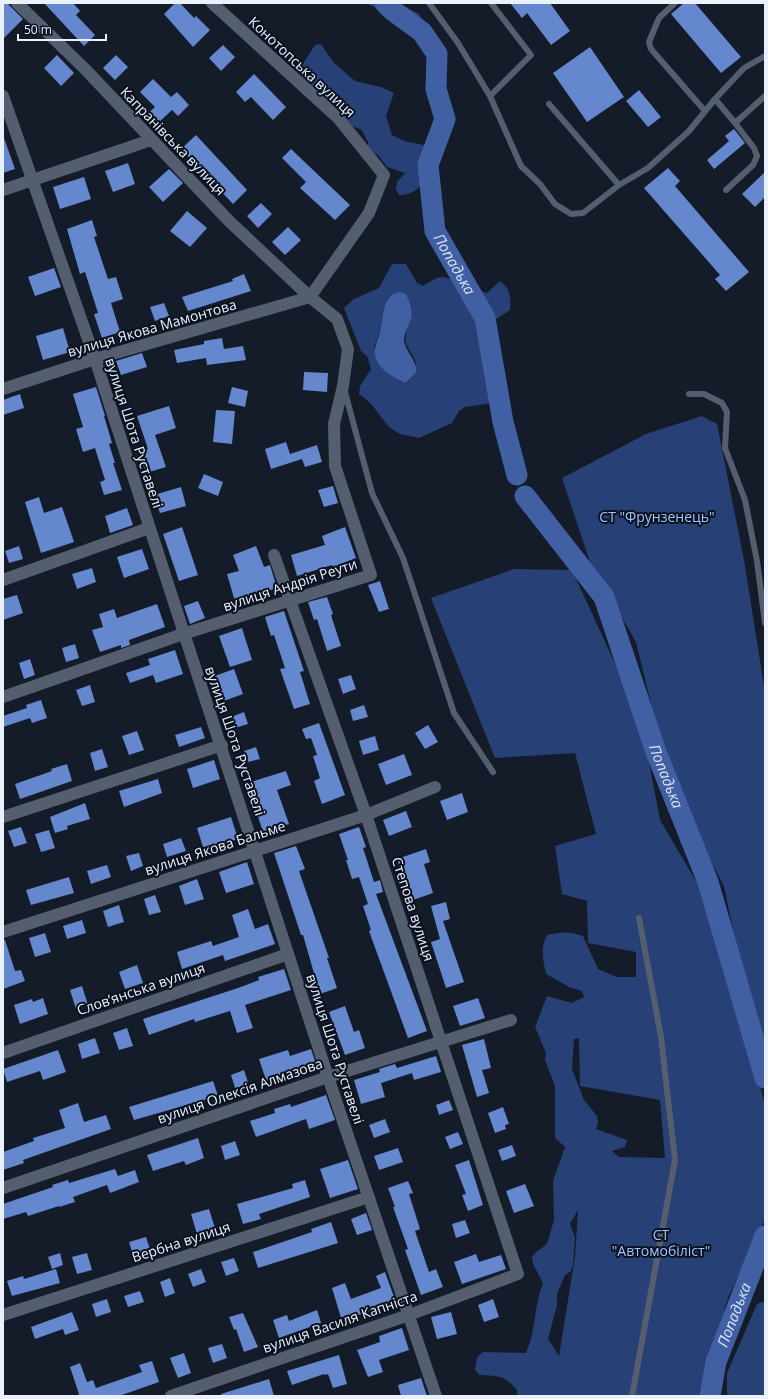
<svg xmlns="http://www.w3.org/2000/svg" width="768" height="1399" viewBox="0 0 768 1399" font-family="'Open Sans',sans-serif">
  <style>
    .green { fill: #274075; fill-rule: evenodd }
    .water { fill: #4060a3 }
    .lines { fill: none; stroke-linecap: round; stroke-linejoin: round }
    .river { stroke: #4060a3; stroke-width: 21 }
    .building { fill: #6587ce }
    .lane { stroke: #555e6f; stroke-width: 6 }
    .street { stroke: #555e6f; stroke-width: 12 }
    .labels { text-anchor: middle; stroke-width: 4; stroke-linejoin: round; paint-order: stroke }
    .street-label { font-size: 14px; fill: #ebf1fb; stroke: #0b121f }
    .park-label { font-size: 14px; fill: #a6c2fb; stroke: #0b121f }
    .water-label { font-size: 15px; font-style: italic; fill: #d9e3f7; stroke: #0b121f }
  </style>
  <rect width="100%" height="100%" fill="#141b29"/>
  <path class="green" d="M366,3H398L419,14L427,29L420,35L398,27L384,12Z
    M321,44L334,63L355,81L381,87L394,93L386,116L392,135L404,141L438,148C432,168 424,196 399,195L396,189L397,182L405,173L387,167L379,156L368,149V142L362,130L350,125L339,107L334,102L319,98L310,88L298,71L315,45Z
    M392,264H406L417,283L423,286C444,272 446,277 466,287C473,290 481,291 487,293L500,281C511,289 511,298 510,310C502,316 487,323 483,332C477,345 492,358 497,369C500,375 501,383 502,390L487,404L465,407L459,411L452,423L419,438L400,434L389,427L371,404L361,395H359L360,386L371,369L367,356L361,351L344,308L354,299L379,288ZM411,320C396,351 416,346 417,372L407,383L381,367L374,347L382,327Z
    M702,416L717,424L744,560L765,692V1048L747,999L724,886L685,813L665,761L636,642L590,562L562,478L646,434Z
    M514,569L572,570L641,720L660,820L699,886L730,974L764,1101L765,1219L728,1298L700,1391L701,1396H517V1390C504,1375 499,1376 480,1375L475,1370L477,1357L483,1352L526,1353C536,1331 534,1305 543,1283L533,1264L532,1257L536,1252L547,1244L554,1220L553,1181L565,1147L555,1138V1086L545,1060L546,1053L535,1027L547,996L572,1003L584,997L582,991L569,987L546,974C543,960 540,948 547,935C560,932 570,931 583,936L598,969L617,977H636V952L588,943L587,901L562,894L555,846L596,834L575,753L495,758L431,598ZM579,1038L580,1086L660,1100L665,1158L619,1157L612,1151L625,1147L627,1140L596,1129L598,1122L597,1116L584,1100L572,1069L574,1039ZM578,1210L575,1257L559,1356L548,1339L557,1305V1294L565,1275L571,1271L573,1265L575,1237L570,1224Z
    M765,1301V1396H727V1373L757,1304Z"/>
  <path class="water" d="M400,292L406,294C410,303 414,312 410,322C408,328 404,333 404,340C405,351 416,359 417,372L406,383C397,379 381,371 377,361C371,348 379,340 381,328C384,315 382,295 400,292Z"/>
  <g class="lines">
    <g class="river">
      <path id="s1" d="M385,3L392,10L422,32L437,54L436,89L445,119L428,165L435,231L485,318L503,422L517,475"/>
      <path id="s2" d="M525,496L604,597L656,752L708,882L765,1078"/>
      <path id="s3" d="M710,1396L716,1362L765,1236"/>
    </g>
  </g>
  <path class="building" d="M3,3H7L23,19L3,39Z
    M44,3H73L80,11L76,15L95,35L84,46Z
    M175,3H180L194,18L196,16L210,30L193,47L164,14Z
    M510,3H550L570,31L551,45L527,13L522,18Z
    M684,3H695L741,57L721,73L671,14Z
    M223,45L235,57L221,71L209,58Z
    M590,47L624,97L587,122L553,73Z
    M57,55L74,73L61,86L44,68Z
    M116,55L128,67L115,80L103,68Z
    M254,74L286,107L273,120L251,97L245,102L236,92Z
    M153,79L171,97L177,92L189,105L178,116L172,110L155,126L145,116L155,107L140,92Z
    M639,90L661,117L648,127L626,101Z
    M734,129L745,143L714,169L707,160L729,141L725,136Z
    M196,135L247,190L233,204L181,149Z
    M4,138L15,169L3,173V139Z
    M291,149L350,205L335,220L300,188L306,182L282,158Z
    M128,163L135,184L113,192L105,171Z
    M668,168L680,181L675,186L749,272L726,291L715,279L720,275L644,188Z
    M169,169L183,183L163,202L149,187Z
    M765,172V197L755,207L742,194Z
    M84,177L91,199L60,209L53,187Z
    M261,203L272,214L258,228L247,216Z
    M187,211L207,228L190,247L170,231Z
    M92,220L97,236L94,237L108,279L116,277L123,299L111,303L120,332L102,338L94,314L98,313L85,272L80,274L67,229Z
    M288,227L301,240L285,255L272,242Z
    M54,268L61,287L35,296L28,277Z
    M244,274L251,291L188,311L182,297L233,281L232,279Z
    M164,303L169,316L155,321L150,307Z
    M63,328L70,352L43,360L36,336Z
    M222,338L224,349L243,346L246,360L207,365L206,358L177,363L174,350L204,344V341Z
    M142,353L147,367L121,375L116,361Z
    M304,372L328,373L327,392L303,390Z
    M96,387L105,416H104L112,443L109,444L115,463H113L122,490L104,495L100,482L105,480L95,448L83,452L76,429L83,427L73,394Z
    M232,387L248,391L245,407L228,403Z
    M20,394L24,408L3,415V400Z
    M169,406L176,428L155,435L166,467L146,473L139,452L148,449L137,416Z
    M216,410L235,411L232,444L213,442Z
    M286,442L290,454L317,445L322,462L305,467L302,459L271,469L265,449Z
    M204,474L223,482L218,496L198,488Z
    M333,486L338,503L324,507L318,490Z
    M181,487L186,506L160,513L154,495Z
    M39,497L44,513L62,507L74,542L41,553L25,502Z
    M127,508L133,525L110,533L105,516Z
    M182,527L198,575L179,581L163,534Z
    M345,527L356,558L333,567L332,565L297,576L291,555L325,545L322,536Z
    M19,546L23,559L9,563L5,551Z
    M256,546L264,567L270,565L277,588L246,598L247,602L236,605L227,574L239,571L233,555Z
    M142,549L149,569L124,578L117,557Z
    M92,568L96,582L77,589L72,574Z
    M380,581L389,609L379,612L368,585Z
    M17,595L23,613L3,620V599Z
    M327,597L333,614L331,615L341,646L327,651L317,619L314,620L308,602Z
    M198,601L205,618L190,624L184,606Z
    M157,604L165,627L129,640L130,645L121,648V645L100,652L92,630L103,627L99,614L114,609L117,618Z
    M284,611L304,671L300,672L310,704L294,709L280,669L285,668L274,635L271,636L265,617Z
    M242,628L252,660L230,667L219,636Z
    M75,644L79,658L66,662L62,648Z
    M175,650L183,674L156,683L153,675L130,683L126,673L150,665L148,659Z
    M30,659L35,675L24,679L19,663Z
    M234,669L243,694L221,702L212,677Z
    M351,675L356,689L343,694L338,679Z
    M90,685L95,702L82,706L76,690Z
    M41,700L47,718L32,723L30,718L3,727V716L27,708L26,705Z
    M364,705L368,717L353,721L350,710Z
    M244,712L248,724L235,728L231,717Z
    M319,723L345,795L322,804L314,781L320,778L313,756L317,755L311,738L306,739L302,729Z
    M428,725L438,742L425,749L415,733Z
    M201,727L205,738L179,747L175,735Z
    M137,731L144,750L129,755L122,736Z
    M375,736L379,750L363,755L359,741Z
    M256,747L260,759L248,762L244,751Z
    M102,749L108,767L95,771L90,753Z
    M404,754L412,775L386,785L378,764Z
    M214,760L220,779L193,788L187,769Z
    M67,764L72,781L20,799L15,784L52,771L51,769Z
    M286,771L291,785L277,790L289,824L263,832L254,804L258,803L251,782Z
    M158,779L162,793L124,807L119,791Z
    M462,793L468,812L447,820L440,801Z
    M85,803L90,819L67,826L68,829L55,833L50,817Z
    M406,811L412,827L389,836L383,820Z
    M231,817L238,839L204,850L197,828Z
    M21,827L27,843L14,847L8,831Z
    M359,827L366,847L363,848L374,882L380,880L383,892L376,894L427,1031L408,1038L369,931L371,930L363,906L368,904L359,877L352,879L346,860H348L339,834Z
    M49,830L55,848L41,852L35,834Z
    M181,838L186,851L167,857L163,844Z
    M296,846L305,869L299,871L329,958H327L337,988L320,994L303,935H301L274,853Z
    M426,849L430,862L424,864L433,893L413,900L404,871L402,872L397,859Z
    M139,853L143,866L131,871L126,856Z
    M247,862L254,884L226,893L219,872Z
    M107,865L111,877L91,884L87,871Z
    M69,877L74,893L31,905L26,890Z
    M197,879L204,899L185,905L179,886Z
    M155,895L161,912L149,915L144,899Z
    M446,902L450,919L443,921L464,982L446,988L431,942L440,939L431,906Z
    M119,905L124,922L108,927L103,911Z
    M248,909L255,929L268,924L275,944L225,961L223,955L182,969L177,952L211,941L213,946L239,937L232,915Z
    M82,920L86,933L67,939L63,926Z
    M45,933L51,952L35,957L29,938Z
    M3,940H5L15,971L21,970L25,981L3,989Z
    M137,965L143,983L125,989L119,972Z
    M284,969L291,990L245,1005L253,1028L237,1033L230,1011L195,1022L194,1019L149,1035L143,1019L238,988L259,980L258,977Z
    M82,986L88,1005L76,1009L70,990Z
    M43,998L48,1014L20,1024L14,1005L32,999L33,1002Z
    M478,998L485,1018L460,1026L453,1006Z
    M345,1006L354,1032L359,1030L365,1048L345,1055L329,1012Z
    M127,1028L133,1046L119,1050L113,1033Z
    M95,1038L100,1053L82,1059L78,1044Z
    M484,1039L491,1068L482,1070L489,1093L477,1097L462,1045Z
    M311,1049L316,1064L295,1070L296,1073L267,1083L259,1059L288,1050L290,1056Z
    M58,1050L66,1072L43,1080L40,1071L7,1082L3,1069Z
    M436,1056L441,1072L414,1080L412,1073L381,1083L385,1097L361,1104L354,1080L380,1072L379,1069L395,1064L397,1068Z
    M244,1070L249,1086L236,1091L231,1075Z
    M213,1081L218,1096L134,1120L129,1107Z
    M326,1095L335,1120L309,1129L306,1119L256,1137L250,1121L275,1113L274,1109L290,1104L291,1107Z
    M449,1100L453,1110L439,1115L436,1105Z
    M78,1103L84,1122L106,1115L111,1129L23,1160L24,1163L3,1170V1152L34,1141L33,1138L65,1128L59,1110Z
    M503,1107L509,1124L505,1125L506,1129L495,1133L488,1113Z
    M385,1119L390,1132L374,1138L369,1125Z
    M458,1132L463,1144L450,1149L445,1137Z
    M198,1138L204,1158L186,1165L184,1161L153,1171L147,1155Z
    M235,1141L240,1155L225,1160L221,1146Z
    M512,1145L516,1156L502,1161L498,1150Z
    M398,1148L403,1162L379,1170L374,1156Z
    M348,1160L358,1189L330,1198L320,1169Z
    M469,1160L483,1205L468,1211L462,1195L466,1194L455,1165Z
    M115,1169L118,1176L135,1170L139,1182L110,1193L107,1185L73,1197L75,1202L59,1207V1206L28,1216L26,1212L3,1219V1204L53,1187L52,1185L68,1180L69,1183Z
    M305,1180L310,1197L259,1214L261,1219L243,1224L237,1204L293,1188L292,1184Z
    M408,1181L413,1193L409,1194L420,1229L415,1231L429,1272L436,1269L443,1287L421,1295L405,1250L408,1249L393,1207H395L388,1188Z
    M525,1184L534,1206L514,1213L506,1191Z
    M209,1209L215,1228L197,1234L191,1214Z
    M366,1213L372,1230L357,1235L351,1219Z
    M465,1220L470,1233L456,1238L452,1224Z
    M331,1222L338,1243L258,1268L253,1252L312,1232L311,1229Z
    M146,1237L151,1252L134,1258L129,1242Z
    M60,1253L63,1265L52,1269L48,1257Z
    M87,1253L92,1270L77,1274L72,1257Z
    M476,1254L479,1262L501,1255L506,1269L462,1284L454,1262Z
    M234,1258L239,1271L226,1276L221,1262Z
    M56,1269L60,1283L12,1296L7,1281L23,1276L24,1279Z
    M201,1269L206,1282L193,1287L188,1274Z
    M385,1272L397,1305L373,1313L372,1310L342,1321L332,1288L345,1283L351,1299L381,1288L376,1276Z
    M170,1278L175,1293L165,1297L160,1282Z
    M140,1291L144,1302L128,1307L124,1296Z
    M107,1299L111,1312L96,1317L92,1304Z
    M493,1299L499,1317L484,1322L478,1305Z
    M317,1310L321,1323L279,1338L273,1320L287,1315L289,1321Z
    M72,1312L79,1330L65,1335L63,1329L35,1339L31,1327Z
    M451,1312L457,1334L437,1339L431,1317Z
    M243,1313L258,1347L244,1352L236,1329L234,1330L229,1317Z
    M402,1328L409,1350L379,1360L383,1372L368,1377L357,1350L380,1342L379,1336Z
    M222,1344L227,1358L213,1363L208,1348Z
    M184,1353L191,1373L178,1378L170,1358Z
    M339,1355L347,1384L333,1388L328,1374L325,1375L324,1374L292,1385L287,1371Z
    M152,1361L159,1382L119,1396H77L79,1394L70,1367L80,1363L87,1382L93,1380L96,1388L142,1372L139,1365Z
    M421,1378L427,1396H401L398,1385Z
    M269,1379L274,1396H222L221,1394Z"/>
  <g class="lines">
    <path class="lane" d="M429,3L458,43L490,96L521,166L540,184L555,204L571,214L583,213L619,185L648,168L689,131L715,99L735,123
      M675,3L659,18L649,42L651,49L705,111
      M490,96L531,55L491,3
      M715,99L744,68L765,56
      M549,104L619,185
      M726,190L753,165L757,156L754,148L735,123L765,96
      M345,392L372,493L403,558L454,713L493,772
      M689,394H704L722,403L727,412L725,448L745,500L757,561L765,623
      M632,1396L675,1160L661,1037L639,918"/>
    <path class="street" d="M212,3L338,118L384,175L369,213L310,297
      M3,96L95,359L328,1077L436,1396
      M3,190L151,140
      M3,389L95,359L310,297
      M3,580L149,528
      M3,697L183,634L371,575L335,466L334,424L343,386L348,349L337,319L310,297L229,221L85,69L17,3
      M3,817L222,745
      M3,932L366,815L435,787
      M3,1053L288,954
      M3,1188L328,1077L511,1020
      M3,1315L369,1197
      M171,1396L409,1315L518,1274L366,815L274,555"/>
  </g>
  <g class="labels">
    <g class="street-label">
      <text transform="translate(302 67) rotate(43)" y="5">Конотопська вулиця</text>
      <text transform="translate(173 141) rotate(46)" y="5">Капранівська вулиця</text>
      <text transform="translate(152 328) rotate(-16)" y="5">вулиця Якова Мамонтова</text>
      <text transform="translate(134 433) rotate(72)" y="5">вулиця Шота Руставелі</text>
      <text transform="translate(290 585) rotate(-18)" y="5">вулиця Андрія Реути</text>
      <text transform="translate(235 741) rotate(71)" y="5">вулиця Шота Руставелі</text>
      <text transform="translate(215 848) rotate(-18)" y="5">вулиця Якова Бальме</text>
      <text transform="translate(413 909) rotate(72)" y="5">Степова вулиця</text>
      <text transform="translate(141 989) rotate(-19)" y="5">Словʼянська вулиця</text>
      <text transform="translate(335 1049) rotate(72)" y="5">вулиця Шота Руставелі</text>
      <text transform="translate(240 1091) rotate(-19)" y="5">вулиця Олексія Алмазова</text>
      <text transform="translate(181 1242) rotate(-18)" y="5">Вербна вулиця</text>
      <text transform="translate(340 1322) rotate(-19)" y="5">вулиця Василя Капніста</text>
    </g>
    <g class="park-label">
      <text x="657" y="522">СТ "Фрунзенець"</text>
      <text x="661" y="1240">СТ<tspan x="661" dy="16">"Автомобіліст"</tspan></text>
    </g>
    <g class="water-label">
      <text dy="5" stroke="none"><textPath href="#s1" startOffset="294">Попадька</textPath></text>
      <text dy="5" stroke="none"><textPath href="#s2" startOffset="318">Попадька</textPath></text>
      <text dy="5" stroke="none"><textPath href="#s3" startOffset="85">Попадька</textPath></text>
    </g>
  </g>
  <rect width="768" height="1399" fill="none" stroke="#ebf1fb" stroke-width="8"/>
  <path d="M18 34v6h88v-6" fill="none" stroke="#ebf1fb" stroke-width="2"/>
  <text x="24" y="34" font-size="12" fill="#ebf1fb" stroke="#0b121f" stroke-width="3" paint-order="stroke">50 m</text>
</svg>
